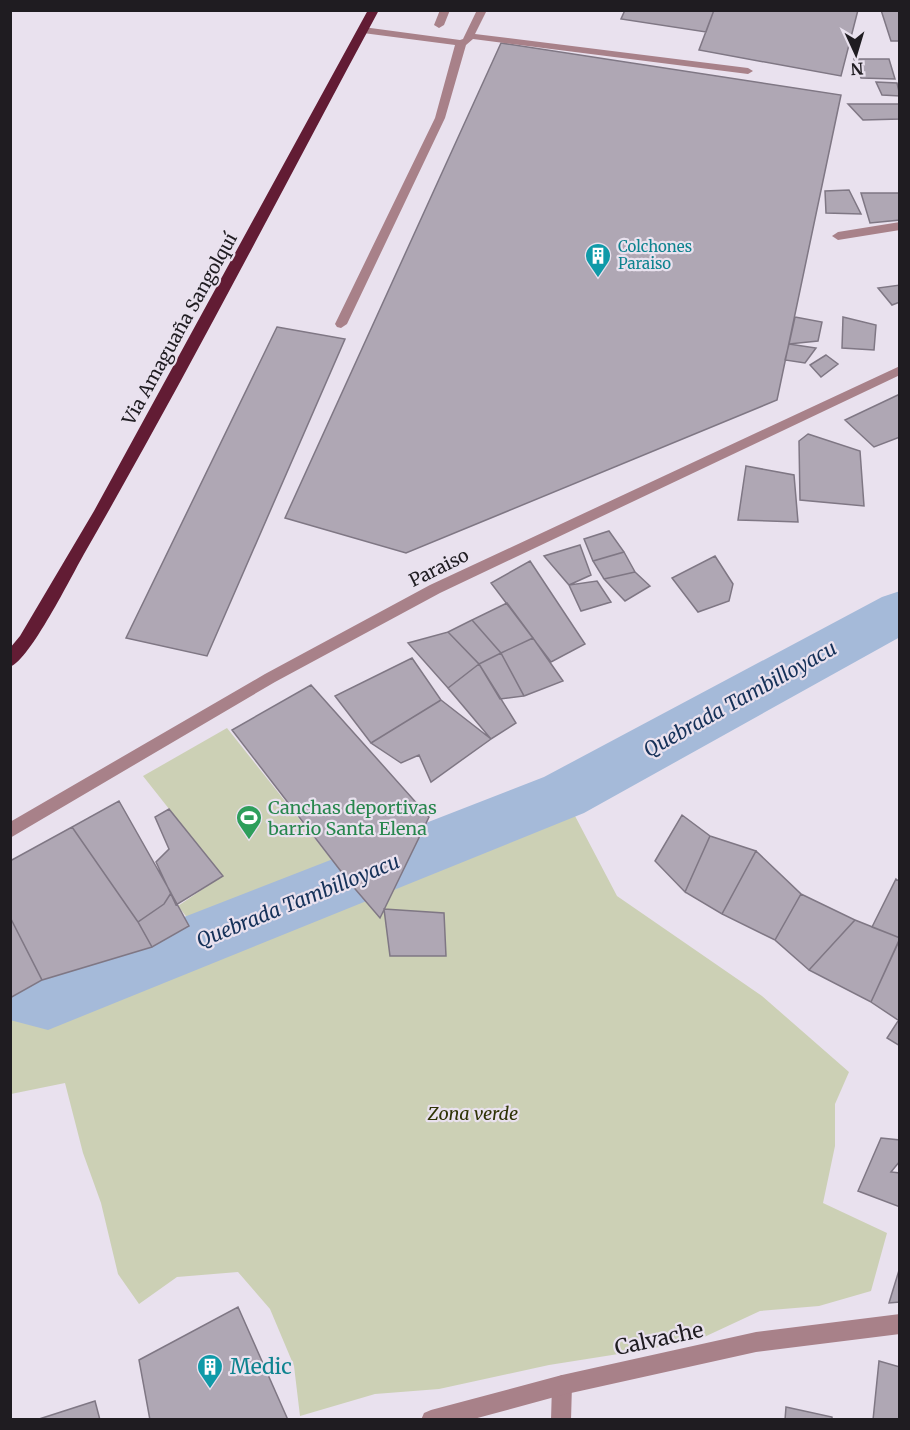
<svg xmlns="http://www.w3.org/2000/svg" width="910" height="1430" viewBox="0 0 910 1430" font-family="Merriweather,serif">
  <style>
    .green { fill: #ccd0b5 }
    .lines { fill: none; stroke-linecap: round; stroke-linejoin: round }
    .river { fill: #a5bad9; fill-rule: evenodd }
    .building { fill: #afa7b4; stroke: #7f7784; stroke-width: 1.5 }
    .service { fill: #a88189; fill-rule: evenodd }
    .minor { fill: #a88189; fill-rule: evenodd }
    .tertiary { fill: #a88189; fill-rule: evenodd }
    .trunk { fill: #621c34; fill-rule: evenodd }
    .labels { text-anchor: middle; stroke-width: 4.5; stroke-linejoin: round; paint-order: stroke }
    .far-culture-label { font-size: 15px; fill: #0d838f; stroke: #e9e1ee; text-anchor: start }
    .street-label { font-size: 18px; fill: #1f1c21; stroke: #e9e1ee }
    .leisure-label { font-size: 18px; fill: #27864d; stroke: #e9e1ee; text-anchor: start }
    .park-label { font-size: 18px; font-style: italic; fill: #2f3305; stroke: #e9e1ee }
    .water-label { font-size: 20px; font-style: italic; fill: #153159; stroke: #e9e1ee }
    .near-street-label { font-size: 21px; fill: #1f1c21; stroke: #e9e1ee }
    .near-culture-label { font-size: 21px; fill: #0d838f; stroke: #e9e1ee; text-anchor: start }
  </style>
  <rect width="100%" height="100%" fill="#e9e1ee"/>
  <path class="green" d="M227,728L350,883L564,795L617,896L762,996L849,1072L835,1104V1146L823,1203L887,1233L871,1291L819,1306L760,1311L702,1338L650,1349L549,1365L439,1389L375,1394L300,1416L294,1366L270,1309L238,1272L177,1277L139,1304L118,1274L101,1203L83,1153L65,1083L11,1094L10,1021L203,938L178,906L222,876L143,776Z"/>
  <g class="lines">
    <path class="river" d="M900,591V637L584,813L48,1030L10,1020V960L48,970L544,777L882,597Z"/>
  </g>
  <path class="building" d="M625,10H714L706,32L621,19Z
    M714,10H858L841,76L699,50Z
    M881,10H900V41H891Z
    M501,43L841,95L777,400L406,553L285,518Z
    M854,59H889L895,79L861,78Z
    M876,82L897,83L900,96L882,95Z
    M848,104H900V119L863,120Z
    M849,190L861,214L826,213L825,191Z
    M861,193H900V220L870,223Z
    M900,285V302L892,305L878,288Z
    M795,317L822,322L818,341L789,344Z
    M843,317L876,325L874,350L842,348Z
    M277,327L345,339L207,656L126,638Z
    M789,344L816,348L805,363L785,360Z
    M826,355L838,364L821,377L810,365Z
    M900,394V437L874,447L845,420Z
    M808,434L860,451L864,506L800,500L799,441Z
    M746,466L794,475L798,522L738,520Z
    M609,531L624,552L593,561L584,539Z
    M580,545L591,575L569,585L544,556Z
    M624,552L635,572L604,579L593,561Z
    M715,556L733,584L729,601L698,612L672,578Z
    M530,561L585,644L551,662L491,583Z
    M635,572L650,586L625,601L604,579Z
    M597,581L611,602L581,611L569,585Z
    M507,603L533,638L501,653L472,620Z
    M472,620L501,653L479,664L448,632Z
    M448,632L479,664L448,688L408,643Z
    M533,638L563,681L524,696L501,653Z
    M501,653L524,696L500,699L479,664Z
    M412,658L441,700L371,743L335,696Z
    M479,664L516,723L491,739L448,688Z
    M311,685L429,817L380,918L350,883L232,730Z
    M441,700L491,739L431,782L419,755L401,763L371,743Z
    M119,801L171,893L164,904L138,922L72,827Z
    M169,809L223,876L176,905L156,862L169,849L155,817Z
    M682,815L710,836L685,892L655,861Z
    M72,827L138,922L152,947L42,980L10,917V861Z
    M710,836L756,851L722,914L685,892Z
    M756,851L801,894L775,940L722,914Z
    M896,879L900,882V938L872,927Z
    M171,893L189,926L152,947L138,922L164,904Z
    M801,894L855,920L809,970L775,940Z
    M384,909L444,913L446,956H390Z
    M10,917L42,980L10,998Z
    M855,920L900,938L871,1002L809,970Z
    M900,939V1018L898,1020L871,1002Z
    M900,1018V1046L887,1038Z
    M881,1138L900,1140V1161L891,1172L900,1173V1207L858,1191Z
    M900,1267V1302L889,1303Z
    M238,1307L288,1420H150L139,1360Z
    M879,1361L900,1367V1420H873Z
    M95,1401L100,1420H36Z
    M786,1407L832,1417V1420H785Z"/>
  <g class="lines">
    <path class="service" d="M440,10H450L444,25L439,28L434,25Z
      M477,10H487L475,34L748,68L753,71L748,74L473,39L466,45L445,118L347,324L341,328L337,327L335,324L435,118L455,45L363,33L358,30L363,27L460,40L463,39Z"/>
    <path class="minor" d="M900,222V230L838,240L832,236L838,232Z
      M562,1375L569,1378L572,1385L571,1420H551L552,1385L555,1378Z"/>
    <path class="tertiary" d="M900,366V375L440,593L275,682L10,838V822L265,674L430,585Z
      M900,1314V1334L756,1352L562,1395L470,1420H421L424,1413L431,1410L562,1375L756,1332Z"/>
    <path class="trunk" d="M368,10H379C281,192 187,375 84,554C72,575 30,660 10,667V648L20,636L94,511Z"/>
  </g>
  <defs>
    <symbol id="building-pin" viewBox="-11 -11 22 30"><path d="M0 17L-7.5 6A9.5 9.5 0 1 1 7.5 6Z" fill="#0f9aa8" stroke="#e9e1ee"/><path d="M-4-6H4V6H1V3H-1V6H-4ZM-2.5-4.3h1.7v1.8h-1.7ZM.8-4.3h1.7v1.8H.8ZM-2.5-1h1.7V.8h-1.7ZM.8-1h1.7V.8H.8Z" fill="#fff"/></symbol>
    <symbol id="stadium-pin" viewBox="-11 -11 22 30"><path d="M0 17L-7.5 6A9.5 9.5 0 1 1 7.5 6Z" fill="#2e9e5b" stroke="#e9e1ee"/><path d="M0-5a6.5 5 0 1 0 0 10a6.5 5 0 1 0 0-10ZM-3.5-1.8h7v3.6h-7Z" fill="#fff"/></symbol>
  </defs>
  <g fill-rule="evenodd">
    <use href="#building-pin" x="583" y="241" width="30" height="40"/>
    <use href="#stadium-pin" x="234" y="803" width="30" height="40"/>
    <use href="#building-pin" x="195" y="1352" width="30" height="40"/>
  </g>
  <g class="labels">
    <g class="far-culture-label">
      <text x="618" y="252">Colchones<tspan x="618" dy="17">Paraiso</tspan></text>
    </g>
    <g class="street-label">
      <text transform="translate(180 329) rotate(-61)" y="6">Via Amaguaña Sangolquí</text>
      <text transform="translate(439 568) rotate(-26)" y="6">Paraiso</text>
    </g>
    <g class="leisure-label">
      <text x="268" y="814">Canchas deportivas<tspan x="268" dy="21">barrio Santa Elena</tspan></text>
    </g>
    <g class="park-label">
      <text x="473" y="1120">Zona verde</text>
    </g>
    <g class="water-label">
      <text transform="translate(740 699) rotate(-29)" y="7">Quebrada Tambilloyacu</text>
      <text transform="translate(298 901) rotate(-22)" y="7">Quebrada Tambilloyacu</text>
    </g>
    <g class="near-street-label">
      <text transform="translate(659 1339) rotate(-12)" y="7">Calvache</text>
    </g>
    <g class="near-culture-label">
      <text x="230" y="1374">Medic</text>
    </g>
  </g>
  <rect width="910" height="1430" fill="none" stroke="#1f1c21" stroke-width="24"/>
  <g transform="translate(856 54) rotate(176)" stroke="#e9e1ee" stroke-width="4.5" paint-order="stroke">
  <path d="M0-4.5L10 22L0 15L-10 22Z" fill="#1f1c21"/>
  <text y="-9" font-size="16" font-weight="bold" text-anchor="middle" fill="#1f1c21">N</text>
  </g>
</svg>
